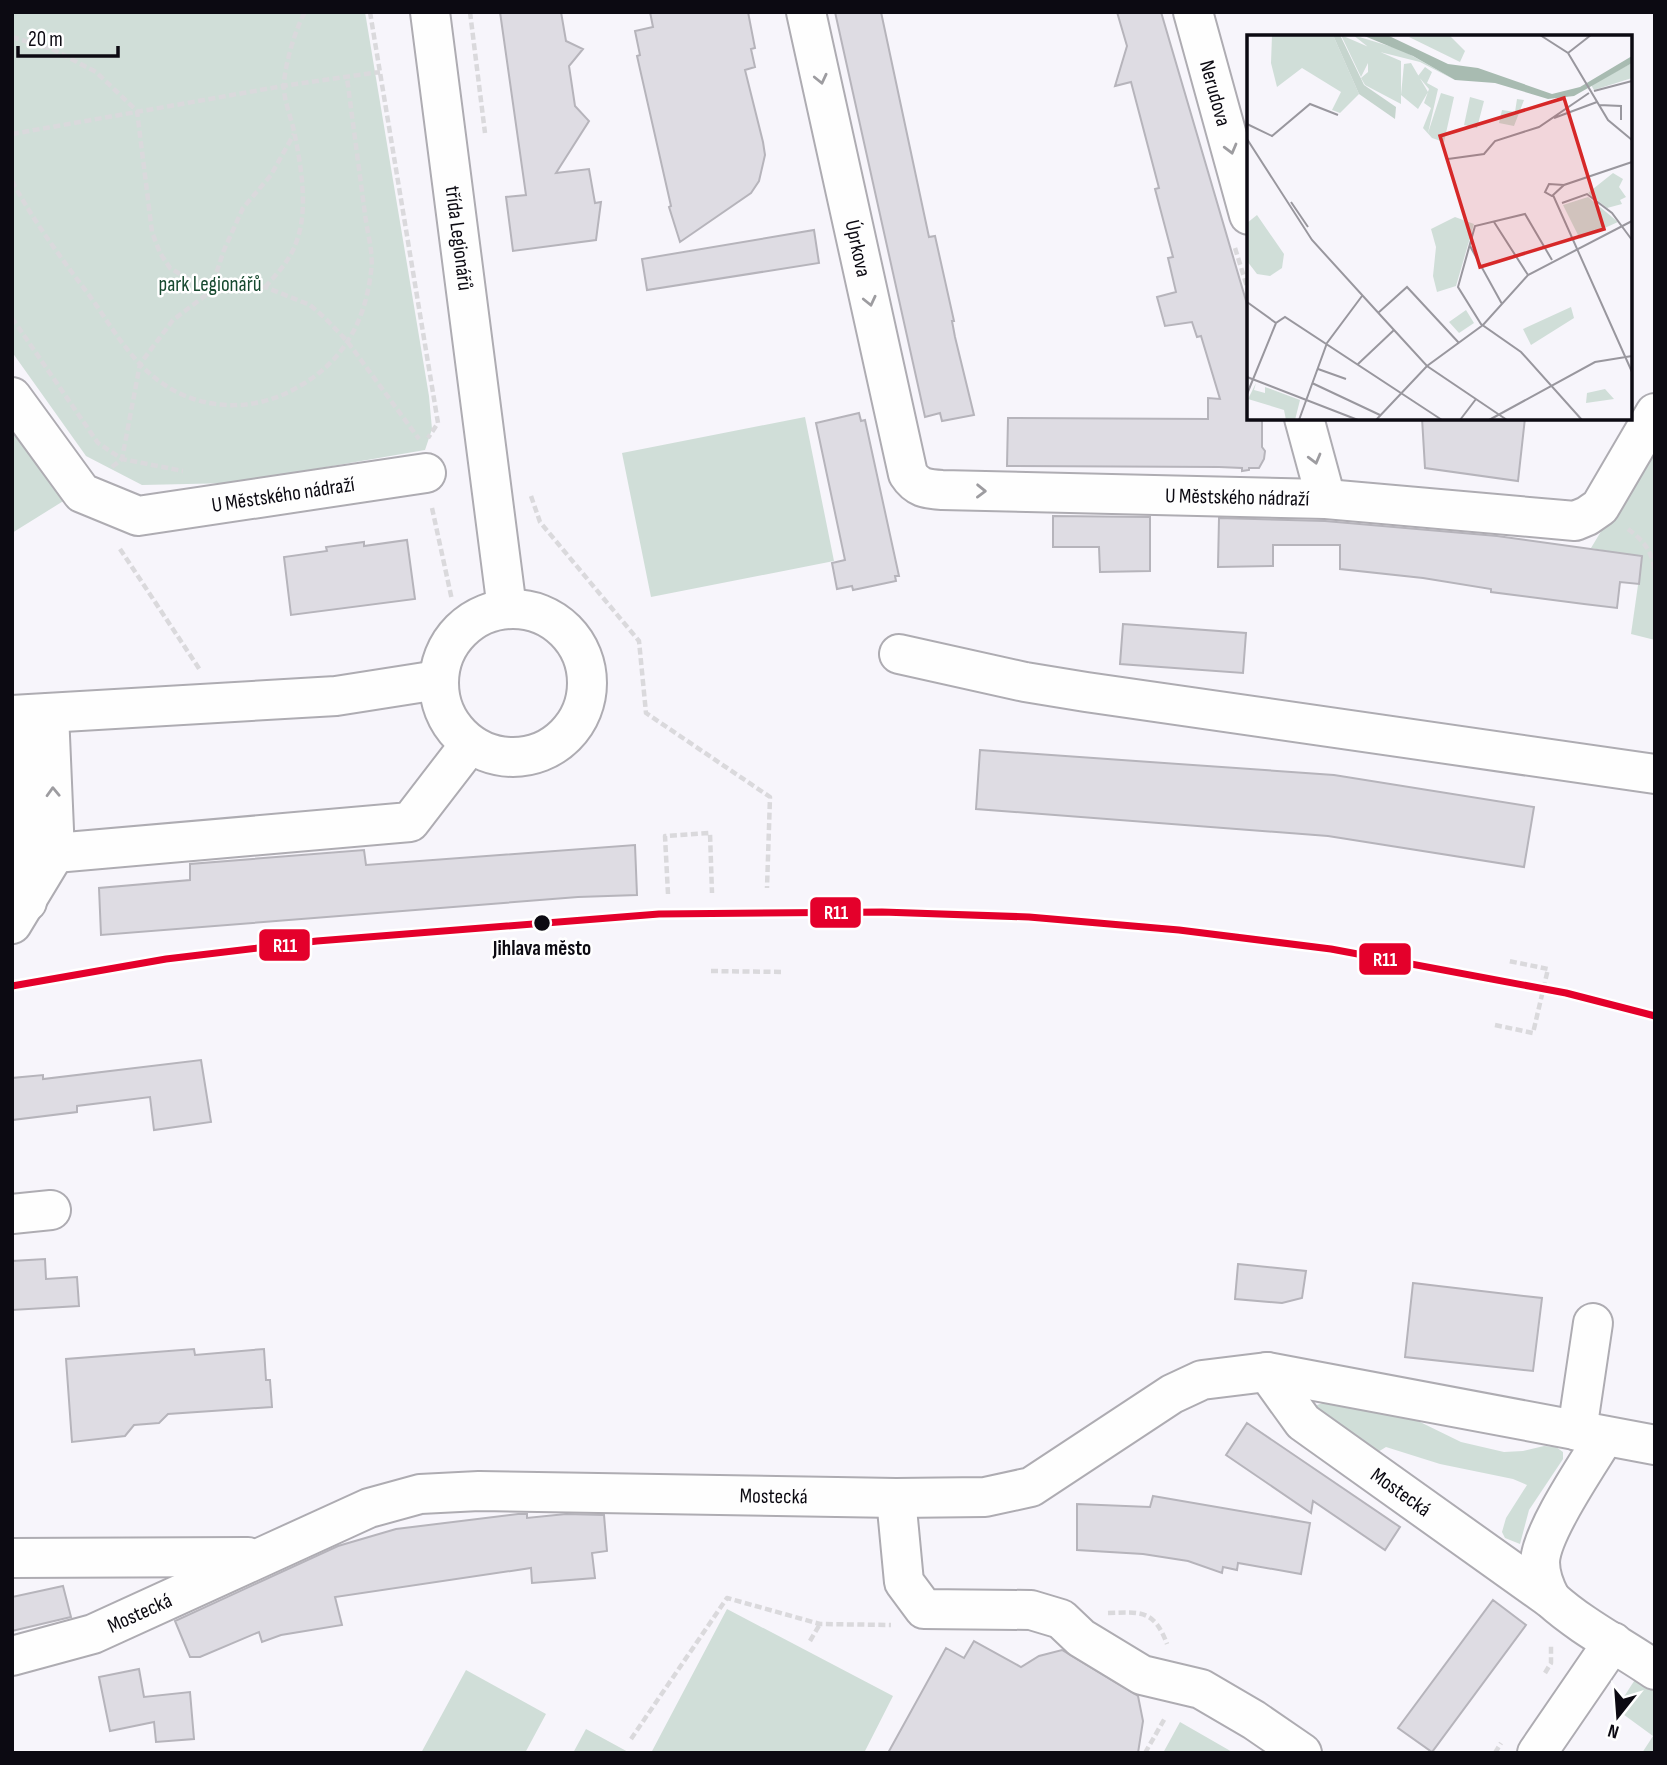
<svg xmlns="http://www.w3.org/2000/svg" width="1667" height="1765" viewBox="0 0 1667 1765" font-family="'Sofia Sans Condensed',sans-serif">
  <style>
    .green { fill: #d0ded8 }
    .building { fill: #dedce3; stroke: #b6b4bb; stroke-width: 2 }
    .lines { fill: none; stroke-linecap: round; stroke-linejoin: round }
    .minor-casing { stroke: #aeacb2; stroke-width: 42 }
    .path { stroke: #dad9dc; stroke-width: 4.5; stroke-dasharray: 7 3.5; stroke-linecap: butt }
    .minor { stroke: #fefefe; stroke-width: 38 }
    .rail-1-casing { stroke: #fff; stroke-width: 12 }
    .rail-1 { stroke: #e4002b; stroke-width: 7 }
    .oneway { stroke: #9d9ca0 }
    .stop-dot { fill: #0c0a12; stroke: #fff; stroke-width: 2.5 }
    .labels { text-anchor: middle; stroke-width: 5; stroke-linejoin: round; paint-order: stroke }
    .street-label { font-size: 21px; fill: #0c0a12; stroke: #fff }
    .park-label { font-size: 21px; fill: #174a30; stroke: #fff }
    .stop-label { font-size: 21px; font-weight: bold; fill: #0c0a12; stroke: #fff }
    .inset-road { fill: none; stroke: #99979e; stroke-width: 2 }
    .view { fill: #d62828; fill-opacity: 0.15; stroke: #d62828; stroke-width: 3.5 }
    .inset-edge { fill: none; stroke: #0c0a12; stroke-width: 3.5 }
    .line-badge { stroke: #fff; stroke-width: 2.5 }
    .badge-label { font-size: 19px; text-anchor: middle; font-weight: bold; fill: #fff }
  </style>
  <rect width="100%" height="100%" fill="#f7f5fb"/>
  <path class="green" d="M12,12H365L429,396L432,429L425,450L233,483L142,485L86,456L12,352Z
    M805,417L834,561L651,597L622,453Z
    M12,419L65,500L12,533Z
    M1655,442V640L1631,634L1642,557L1591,548Z
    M1326,1402L1418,1421L1461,1442L1504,1452L1523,1451L1544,1446L1556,1447L1563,1452V1459L1529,1510L1520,1544L1505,1538L1502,1532L1506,1518L1527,1485L1513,1479L1440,1464L1386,1447L1368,1458L1314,1412L1317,1405Z
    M727,1609L893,1696L864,1753H651Z
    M466,1670L546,1714L525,1753H421Z
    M1638,1675L1655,1686V1753H1642L1653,1736L1616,1709Z
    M1180,1722L1234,1753H1163Z
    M586,1729L630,1753H573Z"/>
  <path class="building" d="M500,12H561L566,41L583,49L569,66L575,106L589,121L556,173L589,169L595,203L601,202L596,240L513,251L506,197L526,195Z
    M650,12H748L755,48L751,49L755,67L745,70L763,142L765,155L759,181L751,193L680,242L669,207L671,206L637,56L640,55L635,31L653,27Z
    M835,12H881L929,237L935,236L954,321H952L955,337L974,415L942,421L940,413L925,417Z
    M1117,12H1161L1249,311V418L1262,420V447L1265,451L1264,459L1259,468H1249V470L1242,471V468L1219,467L1007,466L1008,418L1208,419V398L1220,399L1201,336L1197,337L1192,322L1165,326L1157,297L1176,292L1168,258L1173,257L1155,189L1159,188L1131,82L1115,86L1127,46Z
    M814,230L819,263L647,290L642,259Z
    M859,413L861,421L865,420L899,576H895L896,581L853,590L852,586L837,589L832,563L845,560L816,423Z
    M1422,418H1525L1518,481L1425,468Z
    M1053,516L1150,517V571L1100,572L1099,547H1053Z
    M1219,518L1325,521L1497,536L1642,556L1639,584L1620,582L1617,608L1584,604L1491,592V589L1423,578L1340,569V545H1273V566L1218,567Z
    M407,540L415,599L291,615L284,557L327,551L326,547L364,542V546Z
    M1123,624L1246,633L1243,673L1120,664Z
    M980,750L1334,775L1534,807L1524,867L1328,836L976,809Z
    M635,845L637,895L578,897L101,935L99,888L190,880V864L364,850L366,865Z
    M201,1060L211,1122L154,1130L150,1097L77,1106V1112L12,1120V1078L43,1075V1079Z
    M45,1259L46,1279L77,1277L79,1306L12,1310V1261Z
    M1238,1264L1306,1271L1302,1298L1282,1303L1235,1299Z
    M1413,1283L1542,1298L1533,1371L1405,1357Z
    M194,1349L195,1355L264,1349L266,1380H270L272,1407L168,1414L159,1423L134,1425L125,1436L72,1442L66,1359Z
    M1247,1423L1400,1527L1385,1550L1313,1501L1311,1513L1226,1455Z
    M1153,1496L1310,1523L1301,1574L1238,1563L1237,1570L1223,1567L1222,1573L1188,1561L1143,1554L1077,1550V1504L1150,1507Z
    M518,1514H527V1518L566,1514L604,1515L607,1551L592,1553L595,1578L532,1583L531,1568L335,1597L342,1625L281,1635L262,1642L259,1632L200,1657H190L175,1621L338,1546L396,1529Z
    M63,1586L71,1617L12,1631V1597Z
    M1493,1600L1526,1625L1432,1752L1398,1728Z
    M974,1641L1021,1667L1039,1656L1062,1650L1138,1696L1143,1721L1138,1753H888L946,1648L964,1658Z
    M139,1669L144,1697L190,1692L194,1739L156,1742L154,1722L110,1731L99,1677Z"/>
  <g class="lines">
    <defs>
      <g id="minor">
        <path id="s1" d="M430,12L507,609"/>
        <path id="s2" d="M806,12L908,474C917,488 926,489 942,490L1326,499L1575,521L1587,516L1600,507L1655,413"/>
        <path id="s3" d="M1193,12L1249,215"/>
        <path id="s4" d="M12,397L82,493L138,516L426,473"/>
        <path d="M1304,418L1326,499"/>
        <circle cx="513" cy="683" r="74"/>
        <path d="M899,654L1025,682L1086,692L1655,774"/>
        <path d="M12,715L336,696L438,680"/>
        <path d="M15,715L27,902"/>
        <path d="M55,853L410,822L470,744"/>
        <path d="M12,924L55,853L49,713"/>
        <path d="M12,1214L51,1210"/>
        <path id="s5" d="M1267,1372L1303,1422L1551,1599C1582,1627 1620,1646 1655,1670"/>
        <path d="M1577,1431L1593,1323"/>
        <path d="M896,1498L904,1582L924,1609L1031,1610L1061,1619L1081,1638L1142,1675L1201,1689L1254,1720L1302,1753"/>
        <path d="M12,1558L248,1557"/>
        <path d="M1551,1599C1545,1588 1540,1575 1540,1562C1541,1532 1588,1464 1605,1436"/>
        <path id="s6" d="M12,1656L93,1634L369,1508L420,1494L479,1491L896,1498L985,1497L1031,1487L1172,1394L1202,1380L1267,1372L1655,1445"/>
        <path d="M1537,1753L1613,1642"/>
      </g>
    </defs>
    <use href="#minor" class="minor-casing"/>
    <path class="path" d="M370,12L438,423L428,438
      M470,12L485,133
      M12,37L52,49L96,72L137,111L152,232L160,253L170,268L210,292
      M12,134L283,86L380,72
      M12,181C34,222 61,258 89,295C105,317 120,343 139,363C181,409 245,418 298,387C343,362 365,322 371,272C374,254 367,232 365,214C359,169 353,123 347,78
      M1235,248L1249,293
      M265,287C277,274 290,260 296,243C309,210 301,165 294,131C291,117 283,99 284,84C285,64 295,30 305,12
      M210,292L224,250L243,208L271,175L294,134
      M12,318L98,443L122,459L183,471
      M112,467L122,459L140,364L173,320L210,292L265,287L310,305L325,318L347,341L419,439
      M531,496L540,522L639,641L646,713L770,797L767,888
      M432,508L452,600
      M1628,529C1645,542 1653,552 1655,575
      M120,549L200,670
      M668,894L665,836L710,833L712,893
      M711,971L784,972
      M1495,1025L1533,1033L1548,969L1509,961
      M1108,1613C1140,1612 1154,1609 1167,1644
      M810,1641L820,1624
      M1545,1673L1551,1663V1645
      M631,1739L727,1598L820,1624L891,1625
      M1145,1753L1165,1718
      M1495,1753L1501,1743"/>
    <use href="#minor" class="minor"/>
    <defs>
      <path id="rail-1" d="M12,986L166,959L317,941L659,914L882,912L1029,917L1179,930L1331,949L1566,993L1655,1016"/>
    </defs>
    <use href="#rail-1" class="rail-1-casing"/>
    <use href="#rail-1" class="rail-1"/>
  </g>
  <defs><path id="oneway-chevron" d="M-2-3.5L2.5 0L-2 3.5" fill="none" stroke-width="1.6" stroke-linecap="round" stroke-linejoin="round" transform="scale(1.75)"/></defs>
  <g class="oneway">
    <use href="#oneway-chevron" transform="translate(821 79) rotate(77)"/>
    <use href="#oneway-chevron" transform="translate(1231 149) rotate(75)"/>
    <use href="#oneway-chevron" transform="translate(870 301) rotate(77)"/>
    <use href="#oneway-chevron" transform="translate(1315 459) rotate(75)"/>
    <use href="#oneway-chevron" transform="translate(981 491) rotate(1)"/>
    <use href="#oneway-chevron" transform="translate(53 792) rotate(-92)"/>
  </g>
  <circle class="stop-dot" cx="542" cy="923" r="9"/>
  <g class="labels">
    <g class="street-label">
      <text dy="7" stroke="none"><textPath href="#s3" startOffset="84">Nerudova</textPath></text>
      <text dy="7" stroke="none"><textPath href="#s1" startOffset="228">třída Legionářů</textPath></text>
      <text dy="7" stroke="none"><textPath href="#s2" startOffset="242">Úprkova</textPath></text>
      <text dy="7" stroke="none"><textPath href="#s4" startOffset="326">U Městského nádraží</textPath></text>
      <text dy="7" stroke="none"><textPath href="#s2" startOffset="808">U Městského nádraží</textPath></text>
      <text dy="7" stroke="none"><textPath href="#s5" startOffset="182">Mostecká</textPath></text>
      <text dy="7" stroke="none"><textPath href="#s6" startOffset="794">Mostecká</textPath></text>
      <text dy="7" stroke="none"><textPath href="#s6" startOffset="135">Mostecká</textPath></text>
    </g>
    <g class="park-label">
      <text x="210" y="291">park Legionářů</text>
    </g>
    <g class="stop-label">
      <text x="542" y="955">Jihlava město</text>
    </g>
  </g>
  <g transform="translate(1247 35)">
    <rect width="385" height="385" fill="#f7f5fb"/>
    <path d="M25,0H86L112,59L93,78L85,75L94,57L55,33L30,52L24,28ZM94,0L154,26V69L118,50L114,43L121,37V28L114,42ZM106,0L155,15L208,45L173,27L125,15ZM202,0L218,16L213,27L162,2ZM164,28L181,57L171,74L154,60L157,29ZM385,28V43L347,55L344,50ZM178,32L185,37L180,48L191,54L181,98L194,58L207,62L197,107L185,103L176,93L184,73L177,68L182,54L171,41ZM223,62L237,66L230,93L217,90ZM270,64L277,65L267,91L252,88L255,75L268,77ZM366,138L376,144L372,152L379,162L373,165L375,169L360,173L341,158ZM341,162L371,187L333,204L316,170ZM10,180L37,219L35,233L23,241L10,239L0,226V188ZM208,182L227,189L209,251L190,257L186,241L189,212L184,194ZM324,272L327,283L284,310L276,294ZM219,275L227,288L212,298L202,287ZM9,348L7,355L18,358V352L53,365L48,385H39L37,375L1,364ZM358,354L367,364L339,368L340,358Z" fill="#d0ded8"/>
    <path d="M86,0H93L117,50L149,72L148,84L112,59Z" fill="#c6d5ce"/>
    <path d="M115,0H140L201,29L231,33L305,59L333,52L385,21V28L327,61L301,64L248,48L208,45L166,21Z" fill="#a8bbb1"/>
    <path class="inset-road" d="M293,0L321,18L361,85L385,105M321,18L344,0M347,56L385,46M352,70L374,71V85M307,83L350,67M0,89L25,101L63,69L91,80M0,104L65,205L136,283L180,331L260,385M201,124L237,119L248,106L292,92L342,58M317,150L302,149L298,157L305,161L317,150L385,127M306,160L385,337M44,167L61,192M315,168L340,159L365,178L385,205M247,187L281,240M223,211L255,269M305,225L278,179L228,191L211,252L234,289L274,317L335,385M0,267L29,288M131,278L160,252L212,308M111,329L147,295M71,334L99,344M0,342L111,385M65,348L133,380M0,359L29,288L38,282L195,385M52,385L80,308L115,261M129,385L180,331L236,290L281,240L385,186M213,385L229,364M242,385L348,327L385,321"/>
    <path class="view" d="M317,63L357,194L233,232L193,101Z"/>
    <rect width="385" height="385" class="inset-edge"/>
  </g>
  <g class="line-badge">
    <rect x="809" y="896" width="53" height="33" rx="7" fill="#e4002b"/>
    <rect x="258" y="928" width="53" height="34" rx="7" fill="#e4002b"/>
    <rect x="1358" y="942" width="54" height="34" rx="7" fill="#e4002b"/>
  </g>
  <g class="badge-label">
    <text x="836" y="919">R11</text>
    <text x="285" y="952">R11</text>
    <text x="1385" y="966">R11</text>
  </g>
  <rect width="1667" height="1765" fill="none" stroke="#0c0a12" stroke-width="28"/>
  <g transform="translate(1618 1716) rotate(197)" stroke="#ffffff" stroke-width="5" paint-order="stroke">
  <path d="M0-5L12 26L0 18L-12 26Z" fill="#0c0a12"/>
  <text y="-10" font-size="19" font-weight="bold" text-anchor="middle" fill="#0c0a12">N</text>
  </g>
  <path d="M18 46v10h100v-10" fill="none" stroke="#0c0a12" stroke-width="3.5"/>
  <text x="28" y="46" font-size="21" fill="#0c0a12" stroke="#ffffff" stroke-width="5" paint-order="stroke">20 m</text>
</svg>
